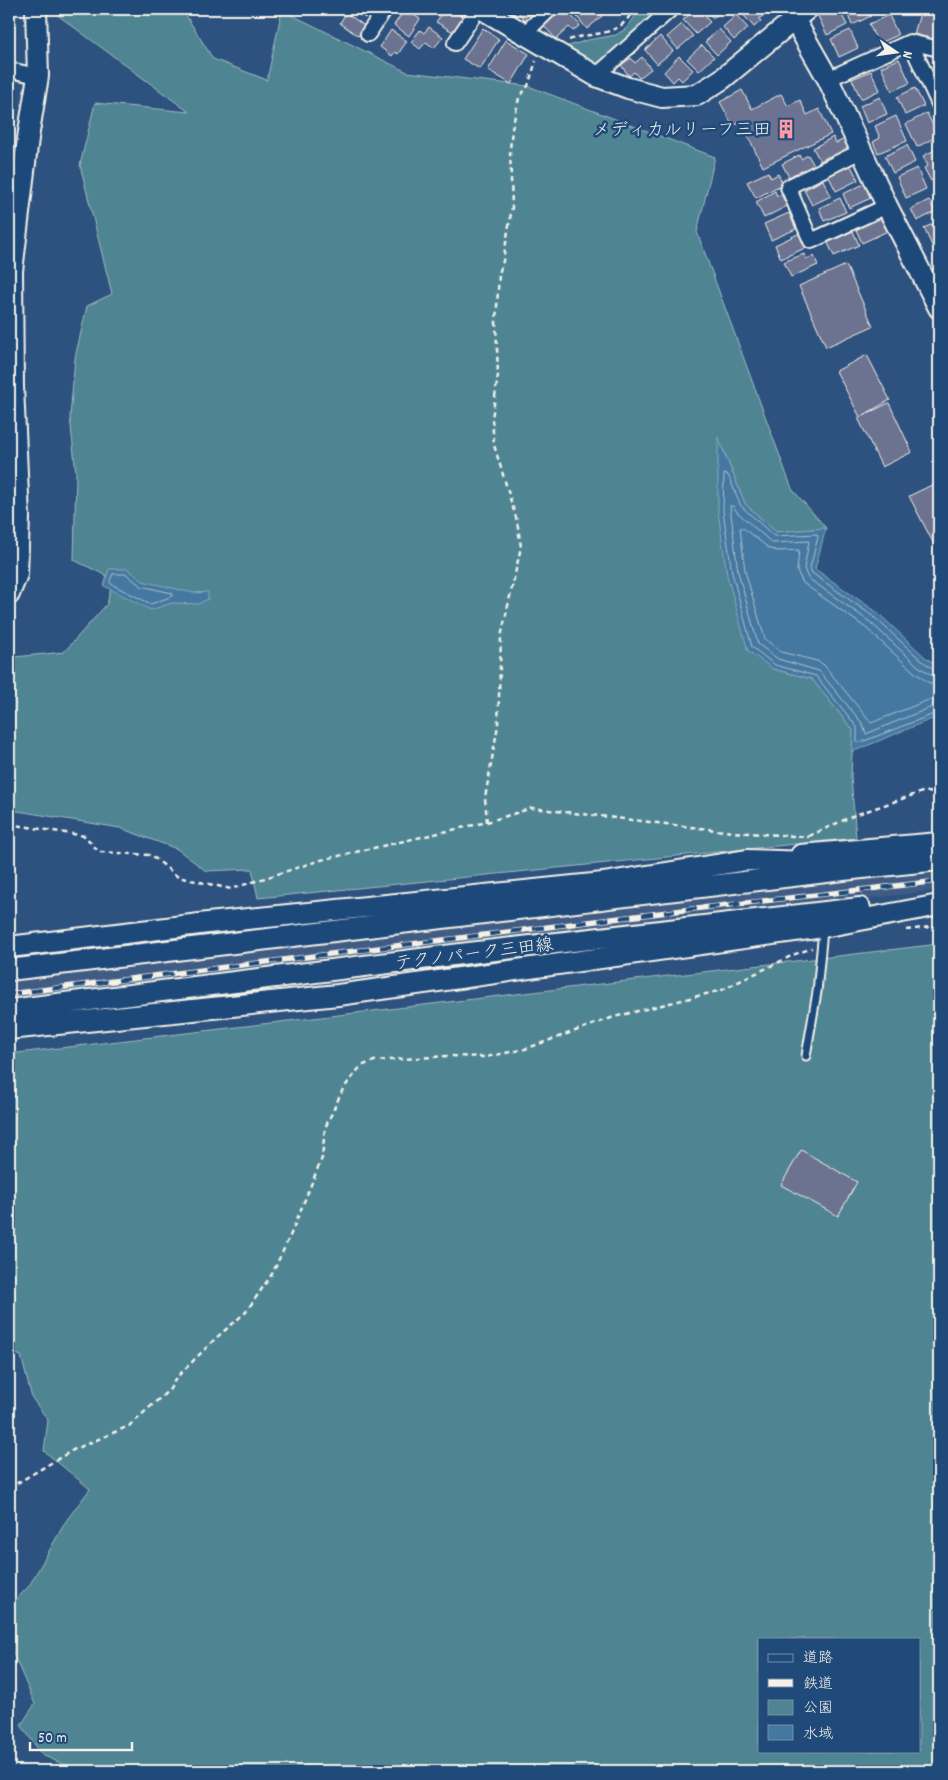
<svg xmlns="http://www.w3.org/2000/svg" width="948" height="1780" viewBox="0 0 948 1780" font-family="Dekko,'Klee One',sans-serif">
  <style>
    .built { fill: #415c84 }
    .green { fill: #4f8593; stroke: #a2bbbe; fill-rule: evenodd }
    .water { fill: #4478a1; stroke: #8aa8bd }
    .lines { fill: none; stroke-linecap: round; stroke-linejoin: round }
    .shore { stroke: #aec1cc; stroke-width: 1 }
    .building { fill: #6c7391; stroke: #f4f1e8 }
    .lane-casing { stroke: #f4f1e8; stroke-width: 11 }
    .street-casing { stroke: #f4f1e8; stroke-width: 18 }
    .secondary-casing { stroke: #f4f1e8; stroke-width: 24 }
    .path { stroke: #f4f1e8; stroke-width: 2.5; stroke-dasharray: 5 4; stroke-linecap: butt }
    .lane { stroke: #1f4a7a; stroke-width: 7 }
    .street { stroke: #1f4a7a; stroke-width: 14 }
    .secondary { stroke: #1f4a7a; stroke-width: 20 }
    .rail-casing { stroke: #f4f1e8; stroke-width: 5.5 }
    .rail { stroke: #1f4a7a; stroke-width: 4; stroke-dasharray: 11; stroke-linecap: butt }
    .labels { text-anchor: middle; stroke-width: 5; stroke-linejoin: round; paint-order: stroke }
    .poi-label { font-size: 18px; fill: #f4f1e8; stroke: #1f4a7a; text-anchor: end }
    .street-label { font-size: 18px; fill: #f4f1e8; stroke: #1f4a7a }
  </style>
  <rect width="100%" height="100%" fill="#2e527f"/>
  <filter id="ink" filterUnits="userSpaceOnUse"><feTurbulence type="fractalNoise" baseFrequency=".02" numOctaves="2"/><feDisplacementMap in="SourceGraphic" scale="10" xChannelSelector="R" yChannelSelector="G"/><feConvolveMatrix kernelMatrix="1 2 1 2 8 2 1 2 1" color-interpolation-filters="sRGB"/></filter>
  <g filter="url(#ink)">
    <path class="built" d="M939,868V890L9,1001V980L117,968L202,956Z"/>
    <path class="green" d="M57,9H182L213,59L267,80L282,10L407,72L528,86L715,157L697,232L792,489L826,528L776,532L745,504L719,439L773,669L812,679L853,730L851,777L856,838L258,898L252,869L206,871L177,849L120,828L12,810L9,800V669L15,657L64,652L107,604L113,579L74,560L76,473L70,417L75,358L87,306L112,294L80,165L95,103L189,112L56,14Z
      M640,9H659L661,11L602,63L594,65L562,48L588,40L616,35L627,28Z
      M939,944V1610L935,1612L937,1636L939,1642V1771H79L42,1755L21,1725L35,1704L9,1644V1607L29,1586L66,1521L90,1489L44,1451L48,1420L32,1398L21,1356L9,1351V1054ZM759,1639H919V1751H759Z"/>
    <path class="water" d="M718,437L745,504L776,532L826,528L815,569L878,613L925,657L939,667V716L852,752L853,730L812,679L773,669L748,651L727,575L718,511Z
      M109,569H128L143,581L193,593L208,592V599L198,604L172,603L151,610L104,586Z"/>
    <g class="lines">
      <path class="shore" d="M113,574H126L141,586L172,593L173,596L151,604L111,584L110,582Z
        M939,671L935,670L922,661L874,617L812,573L810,568L818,537L817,534L774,536L741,506L728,475L724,474L723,511L732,573L752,647L775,665L816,676L857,727V741L859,743L939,712
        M939,677L933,676L918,666L870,622L808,578L804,569L809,541L772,543L737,512L733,506H730L738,572L758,644L778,659L819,671L862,723L866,734L934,706H939
        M939,685L929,683L914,672L866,628L803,583L797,571L799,550L778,551L770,549L743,528H740L745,571L765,639L781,652L817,661L824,665L871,723L931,699L939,698"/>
    </g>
    <path class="building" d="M352,9H372L365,18Z
      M405,9L420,19L409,36L394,25Z
      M445,9H451L463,17L453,32L436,22Z
      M506,9H535L524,19L517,11L512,16Z
      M559,9H565L580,25L573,31L569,27L556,39L542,24Z
      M578,9H595L602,16L587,29L573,12Z
      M696,9H698L710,22L696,34L683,20Z
      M705,9H725L713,18Z
      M743,9H762L766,13L759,19L761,21L754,27L740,11Z
      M828,9H839L847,25L827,35L817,14Z
      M854,9H868L871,16L852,25L847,13Z
      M921,10L939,15L933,39L914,34Z
      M346,13L365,26L358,36L340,23Z
      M736,15L748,28L734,40L723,27Z
      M889,15L898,35L878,44L869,24Z
      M682,24L693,36L678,49L667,37Z
      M429,27L443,37L434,48L426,42L420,49L411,42L420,30L424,33Z
      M483,28L499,39L480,69L463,59Z
      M719,29L731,42L717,55L705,42Z
      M391,30L407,41L398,54L395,52L392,56L380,47Z
      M850,30L858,48L839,57L831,39Z
      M660,36L673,51L657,64L645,50Z
      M506,40L529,54L511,84L488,70Z
      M702,45L714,57L699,71L687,59Z
      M679,56L693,70L682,81L678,77L673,82L664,72Z
      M642,57L651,69L639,78L634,72L629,76L621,65L631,58L635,63Z
      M899,59L910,83L892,91L881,67Z
      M871,71L880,90L861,99L852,79Z
      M915,88L924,106L905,115L897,97Z
      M742,90L752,109L781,94L788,106L800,100L807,115L819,109L831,134L763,167L742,124H732L720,102Z
      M880,97L887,114L867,123L860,106Z
      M927,113L938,136L917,147L906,124Z
      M896,116L907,141L878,153L873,142L880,138L875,126Z
      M833,137L836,143L845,139L851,149L831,160L829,156L820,161L813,148Z
      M907,145L915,162L893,173L885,156Z
      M939,148V177L931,181L924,168L928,166L923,156Z
      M799,155L801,159L808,155L815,167L800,176L796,173L789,177L782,164Z
      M850,164L858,180L836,191L828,175Z
      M917,168L926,189L906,198L897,177Z
      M768,172L771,178L778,174L783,184L756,198L747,182Z
      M823,180L831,196L812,205L804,190Z
      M864,184L871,198L849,208L843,194Z
      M775,191L777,196L781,194L787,206L764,218L756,202Z
      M840,198L846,212L824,221L819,208Z
      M929,200L935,212L917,221L911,209Z
      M883,211L892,229L862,243L854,225Z
      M789,213L796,229L771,240L764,224Z
      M939,221V245L933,248L924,228Z
      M852,229L859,245L834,256L827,241Z
      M800,233L807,247L781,259L775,245Z
      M804,254L806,259L814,256L818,265L791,277L784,262Z
      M846,265L873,326L826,347L799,286Z
      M867,355L890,400L860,417L836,371Z
      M889,403L912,452L882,467L858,418Z
      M936,483L939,488V554L909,496Z
      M801,1150L857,1182L838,1216L781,1185Z"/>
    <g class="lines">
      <defs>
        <path id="lane" d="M806,1056L817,992L823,930"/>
        <path id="street" d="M525,33L550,9
          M368,34L385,9
          M910,42L939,104
          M455,43L478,9
          M9,70L38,76
          M596,76L671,9
          M828,79L910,42L939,49
          M861,151L788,187L811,241L887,206"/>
        <path id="secondary" d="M482,9L596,76L628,88L662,97L697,95L722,79L807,9
          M794,19L828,79L887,206L939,308
          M9,594L17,574L19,517L13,387L12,271L28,138L38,76L36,9
          M801,855L939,843
          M9,947L208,923L603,883L747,860L809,862L821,865
          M9,970L843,870L939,860
          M9,1010L469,953L860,908
          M9,1029L338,995L823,927L939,905"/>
      </defs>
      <use href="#lane" class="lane-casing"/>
      <use href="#street" class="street-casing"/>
      <use href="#secondary" class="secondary-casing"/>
      <path class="path" d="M569,40C597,30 618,39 634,9
        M487,822L485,798L498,725L501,637L521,547L517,521L494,445L492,419L498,375L496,322L499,274L503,261L512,207L510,150L512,129L519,98L528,86L536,61
        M9,824L85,836L99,852L151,855L178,877L231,889L321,860L487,822L532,808L733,832L809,837
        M809,836L855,815L925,791L939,795
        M906,930L939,926
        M9,1488L73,1450L129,1426L170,1389L176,1378L216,1338L246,1312L272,1274L290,1236L322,1158L325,1128L343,1089L361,1066L374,1061L448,1056L485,1057L525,1049L614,1017L722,990L793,955L812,948"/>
      <use href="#lane" class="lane"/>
      <use href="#street" class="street"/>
      <use href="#secondary" class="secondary"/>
      <defs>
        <path id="rail" d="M9,994L684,910L939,881"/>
      </defs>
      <use href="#rail" class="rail-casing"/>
      <use href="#rail" class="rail"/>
    </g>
  </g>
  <defs>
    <symbol id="building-bare" viewBox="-9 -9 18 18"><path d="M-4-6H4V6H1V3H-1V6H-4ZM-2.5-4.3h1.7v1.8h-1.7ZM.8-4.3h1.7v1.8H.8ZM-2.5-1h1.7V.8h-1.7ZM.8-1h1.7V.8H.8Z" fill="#ff9aa2" stroke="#1f4a7a" stroke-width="2.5" paint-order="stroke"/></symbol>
  </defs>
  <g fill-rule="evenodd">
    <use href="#building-bare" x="772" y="115" width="28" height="28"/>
  </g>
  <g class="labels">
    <g class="poi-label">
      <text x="771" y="135">メディカルリーフ三田</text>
    </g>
    <g class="street-label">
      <text transform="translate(474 953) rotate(-7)" y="6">テクノパーク三田線</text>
    </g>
  </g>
  <rect width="948" height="1780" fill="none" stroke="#1f4a7a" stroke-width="30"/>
  <rect x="15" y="15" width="918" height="1750" fill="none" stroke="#f4f1e8" stroke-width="2" filter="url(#ink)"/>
  <rect x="758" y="1638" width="162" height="115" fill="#1f4a7a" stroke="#748da6"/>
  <rect x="768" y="1654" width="25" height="8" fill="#1f4a7a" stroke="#748da6"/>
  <text x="803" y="1662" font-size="15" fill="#f4f1e8">道路</text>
  <rect x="768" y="1679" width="25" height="8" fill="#f4f1e8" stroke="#748da6"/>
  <text x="803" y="1688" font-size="15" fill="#f4f1e8">鉄道</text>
  <rect x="768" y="1700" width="25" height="15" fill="#4f8593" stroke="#748da6"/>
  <text x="803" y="1712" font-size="15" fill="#f4f1e8">公園</text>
  <rect x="768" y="1725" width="25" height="15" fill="#4478a1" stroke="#748da6"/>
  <text x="803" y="1738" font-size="15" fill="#f4f1e8">水域</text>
  <g transform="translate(896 52) rotate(103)" stroke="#1f4a7a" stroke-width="4" paint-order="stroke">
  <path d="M0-4L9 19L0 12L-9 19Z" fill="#f4f1e8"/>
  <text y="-8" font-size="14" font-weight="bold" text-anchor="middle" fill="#f4f1e8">N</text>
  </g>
  <path d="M30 1742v8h102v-8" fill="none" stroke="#f4f1e8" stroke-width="2.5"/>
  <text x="38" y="1742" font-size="15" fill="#f4f1e8" stroke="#1f4a7a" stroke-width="4" paint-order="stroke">50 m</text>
</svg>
